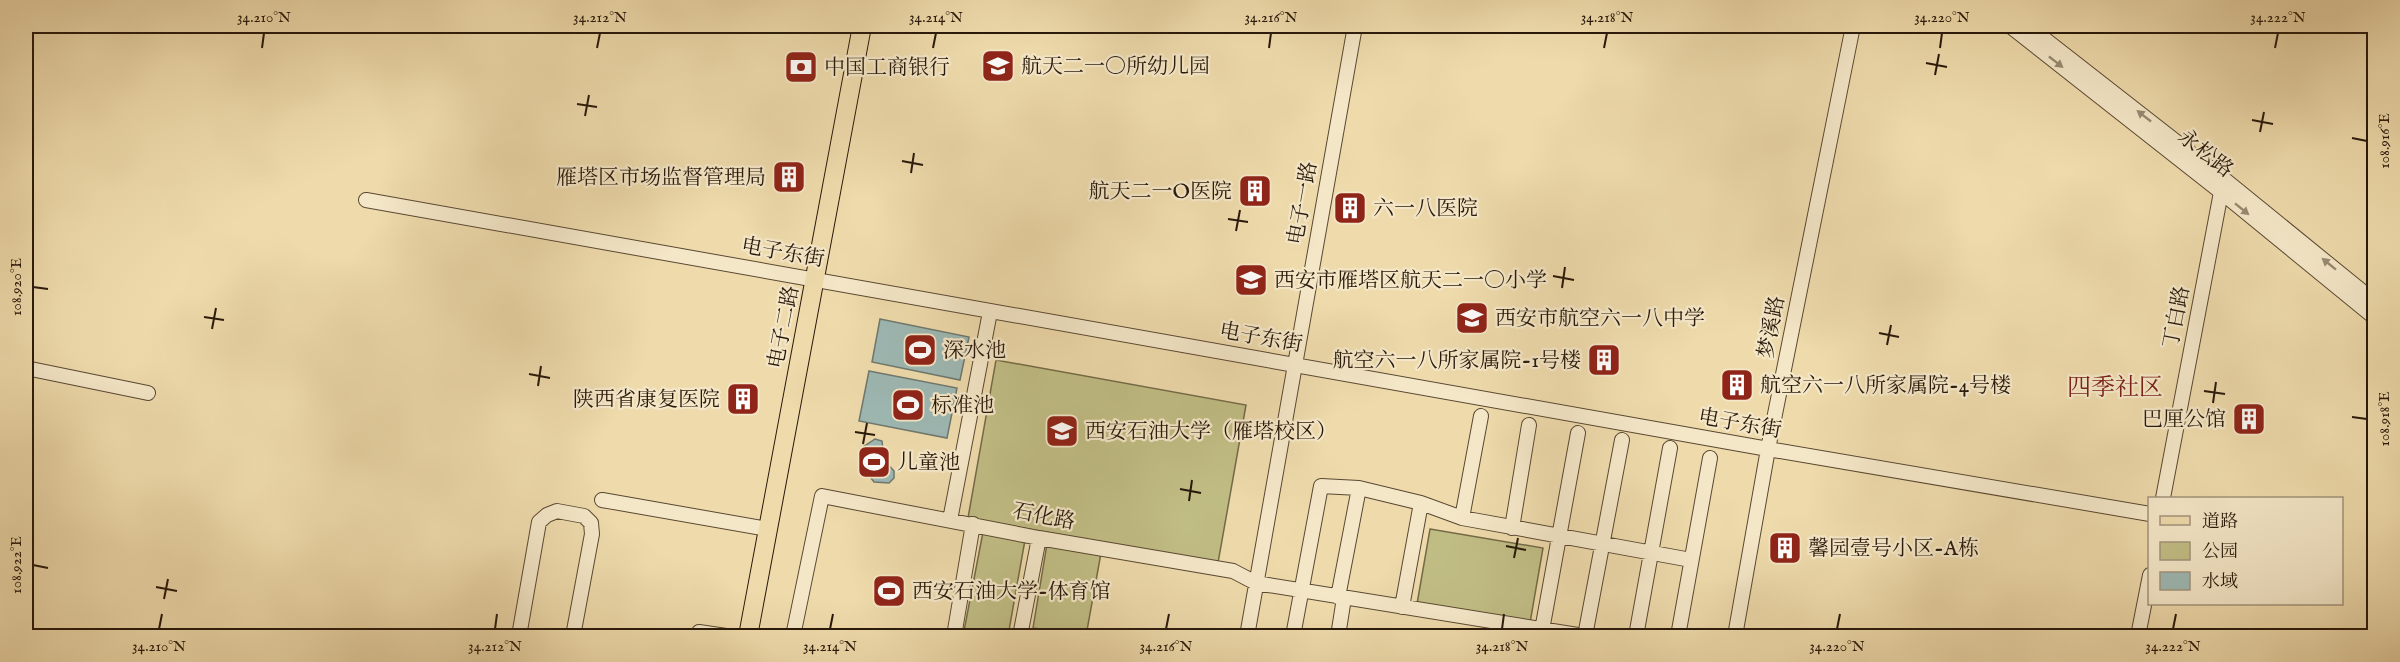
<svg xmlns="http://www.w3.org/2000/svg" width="2400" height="662" viewBox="0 0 2400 662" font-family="'IM FELL English','Noto Serif SC',serif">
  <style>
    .green { fill: #c0bd84; stroke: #746a47; stroke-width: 1.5 }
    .water { fill: #9db8b3; stroke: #6e786f; stroke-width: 1.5 }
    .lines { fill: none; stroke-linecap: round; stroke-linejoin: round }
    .minor-casing { stroke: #5a4832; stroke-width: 16 }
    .major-casing { stroke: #28180a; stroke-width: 20 }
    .minor { stroke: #f4e7c8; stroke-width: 14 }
    .major { stroke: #eedaab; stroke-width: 18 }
    .oneway { fill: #988a72 }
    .ticks { fill: none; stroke: #28180a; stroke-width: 2 }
    .labels { text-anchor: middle; stroke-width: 4.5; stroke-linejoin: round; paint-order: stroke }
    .poi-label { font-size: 21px; fill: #28180a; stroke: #f4e7c8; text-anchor: start }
    .street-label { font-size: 21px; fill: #28180a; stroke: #f4e7c8 }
    .quarter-label { font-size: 24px; fill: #7a1f14; stroke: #f4e7c8 }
    .neatline { fill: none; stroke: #28180a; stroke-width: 2 }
    .ticks-label { font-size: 15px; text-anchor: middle; fill: #28180a }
  </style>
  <rect width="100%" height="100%" fill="#eedaab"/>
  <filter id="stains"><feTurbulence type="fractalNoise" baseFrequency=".00333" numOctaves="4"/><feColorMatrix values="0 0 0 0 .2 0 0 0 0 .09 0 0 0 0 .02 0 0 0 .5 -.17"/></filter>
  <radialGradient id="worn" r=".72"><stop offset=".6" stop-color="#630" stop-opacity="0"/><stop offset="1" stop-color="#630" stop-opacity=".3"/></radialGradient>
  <path class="green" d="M996,360L1246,405L1218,563L968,518Z
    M1430,529L1543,548L1530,623L1417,604Z
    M983,532L1025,540L1008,636H963Z
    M1047,544L1101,553L1086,636L1033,628Z"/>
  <path class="water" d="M880,319L969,337L960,380L872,362Z
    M869,371L957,388L947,438L859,421Z
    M875,439L882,441L884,460L894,471V478L889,483L874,482L861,465L860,449Z"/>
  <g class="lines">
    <defs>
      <path id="minor" d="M2010,26L2221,192L2374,317
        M2028,26L2224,179L2374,301
        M366,200L1768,449L2150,514
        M26,368L148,393
        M2163,498L2222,187
        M602,500L768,529
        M1421,503L1462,518L1691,560
        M1462,518L1481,416
        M950,520L990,312
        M1512,528L1529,425
        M1338,597L1359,488
        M1542,630L1578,433
        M519,636L539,522L547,515L557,511L584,516L591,523L592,534L573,636
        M698,636L699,632L726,636
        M793,636L822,496L1039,538L1233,571L1256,583L1584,636
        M954,636L973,524
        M1020,636L1039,538
        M1247,636L1355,26
        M1293,636L1321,486L1359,488L1421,503L1402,607
        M1338,636L1344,598
        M1585,636L1622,440
        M1636,636L1670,448
        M1678,636L1710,458
        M1735,636L1768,449L1853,26
        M2138,636L2150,575"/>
      <path id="major" d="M748,636L862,26"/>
    </defs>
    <use href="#minor" class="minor-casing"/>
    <use href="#major" class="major-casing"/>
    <use href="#minor" class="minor"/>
    <use href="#major" class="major"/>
  </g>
  <defs><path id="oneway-solid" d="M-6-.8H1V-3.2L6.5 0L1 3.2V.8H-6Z" transform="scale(1.5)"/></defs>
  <g class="oneway">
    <use href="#oneway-solid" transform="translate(2056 62) rotate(38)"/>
    <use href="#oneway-solid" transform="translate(2144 116) rotate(-142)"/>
    <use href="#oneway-solid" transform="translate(2242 209) rotate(39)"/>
    <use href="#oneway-solid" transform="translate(2329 264) rotate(-141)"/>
  </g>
  <path class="ticks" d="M262,48L264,33M597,48L600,33M933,48L936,33M1269,48L1271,33M1604,48L1607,33M1940,48L1942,33M2275,48L2278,33M1926,63L1947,67M1935,75L1939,54M577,104L597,107M585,116L589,95M2252,120L2273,124M2260,132L2264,112M2352,138L2367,141M902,161L923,165M911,173L914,153M1228,219L1248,222M1236,231L1240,210M1553,276L1574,280M33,287L48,289M1562,288L1565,267M204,317L224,320M212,329L216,308M1879,333L1899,337M1887,345L1891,325M529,374L550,378M538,386L541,366M2204,391L2225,394M2213,403L2216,382M2352,417L2367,419M855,432L875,435M863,444L867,423M1180,489L1201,493M1189,501L1192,480M1506,546L1526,550M1514,558L1518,538M33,565L48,568M156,587L177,591M164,599L168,579M159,629L162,614M495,629L497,614M830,629L833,614M1166,629L1169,614M1502,629L1504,614M1837,629L1840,614M2173,629L2176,614"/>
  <defs>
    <symbol id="school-square" viewBox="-11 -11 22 22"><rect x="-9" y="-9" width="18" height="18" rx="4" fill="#8f2418" stroke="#f4e7c8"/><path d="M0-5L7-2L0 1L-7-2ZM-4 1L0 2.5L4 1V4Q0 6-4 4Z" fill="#fff"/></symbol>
    <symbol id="bank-square" viewBox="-11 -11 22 22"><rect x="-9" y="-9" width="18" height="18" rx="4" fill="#8f2418" stroke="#f4e7c8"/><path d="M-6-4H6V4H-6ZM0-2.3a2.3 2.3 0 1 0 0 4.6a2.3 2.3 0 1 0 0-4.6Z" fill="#fff"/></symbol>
    <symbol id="building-square" viewBox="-11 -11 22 22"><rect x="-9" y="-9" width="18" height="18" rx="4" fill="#8f2418" stroke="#f4e7c8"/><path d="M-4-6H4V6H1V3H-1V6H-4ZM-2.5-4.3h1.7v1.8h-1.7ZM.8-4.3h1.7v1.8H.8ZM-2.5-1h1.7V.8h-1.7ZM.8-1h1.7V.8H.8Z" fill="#fff"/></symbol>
    <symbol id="stadium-square" viewBox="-11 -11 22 22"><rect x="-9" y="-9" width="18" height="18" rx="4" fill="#8f2418" stroke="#f4e7c8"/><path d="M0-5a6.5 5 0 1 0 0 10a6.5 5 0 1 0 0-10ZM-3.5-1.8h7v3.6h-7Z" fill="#fff"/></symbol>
    <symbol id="university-square" viewBox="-11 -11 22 22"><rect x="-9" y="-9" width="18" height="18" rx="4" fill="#8f2418" stroke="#f4e7c8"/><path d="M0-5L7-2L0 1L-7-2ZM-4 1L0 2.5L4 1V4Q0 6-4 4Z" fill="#fff"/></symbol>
  </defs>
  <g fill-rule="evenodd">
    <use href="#school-square" x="979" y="47" width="38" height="38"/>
    <use href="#bank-square" x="782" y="48" width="38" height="38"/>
    <use href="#building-square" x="770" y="158" width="38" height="38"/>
    <use href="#building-square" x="1236" y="172" width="38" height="38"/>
    <use href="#building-square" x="1331" y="189" width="38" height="38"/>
    <use href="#school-square" x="1232" y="261" width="38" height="38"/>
    <use href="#school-square" x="1453" y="299" width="38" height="38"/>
    <use href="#stadium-square" x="901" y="331" width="38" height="38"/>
    <use href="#building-square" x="1585" y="341" width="38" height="38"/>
    <use href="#building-square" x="1718" y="366" width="38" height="38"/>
    <use href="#building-square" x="724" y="380" width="38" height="38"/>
    <use href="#stadium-square" x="889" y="386" width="38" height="38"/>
    <use href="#building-square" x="2230" y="400" width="38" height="38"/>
    <use href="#university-square" x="1043" y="412" width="38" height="38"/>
    <use href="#stadium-square" x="855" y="443" width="38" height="38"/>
    <use href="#building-square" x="1766" y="529" width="38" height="38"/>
    <use href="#stadium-square" x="870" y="572" width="38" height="38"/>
  </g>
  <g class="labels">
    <g class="poi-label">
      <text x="1021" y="73">航天二一〇所幼儿园</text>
      <text x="824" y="74">中国工商银行</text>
      <text x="766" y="184" text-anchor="end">雁塔区市场监督管理局</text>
      <text x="1232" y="198" text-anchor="end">航天二一O医院</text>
      <text x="1373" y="215">六一八医院</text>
      <text x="1274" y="287">西安市雁塔区航天二一〇小学</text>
      <text x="1495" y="325">西安市航空六一八中学</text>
      <text x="943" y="357">深水池</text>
      <text x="1581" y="367" text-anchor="end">航空六一八所家属院-1号楼</text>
      <text x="1760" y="392">航空六一八所家属院-4号楼</text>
      <text x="720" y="406" text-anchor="end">陕西省康复医院</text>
      <text x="931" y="412">标准池</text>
      <text x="2226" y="426" text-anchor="end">巴厘公馆</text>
      <text x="1085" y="438">西安石油大学（雁塔校区）</text>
      <text x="897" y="469">儿童池</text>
      <text x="1808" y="555">馨园壹号小区-A栋</text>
      <text x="912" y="598">西安石油大学-体育馆</text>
    </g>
    <g class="street-label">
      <text transform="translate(2206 153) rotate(38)" y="7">永松路</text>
      <text transform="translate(1302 203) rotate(-80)" y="7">电子一路</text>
      <text transform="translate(783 252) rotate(10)" y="7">电子东街</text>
      <text transform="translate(2176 317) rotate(-79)" y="7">丁白路</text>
      <text transform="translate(783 327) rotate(-79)" y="7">电子二路</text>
      <text transform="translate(1771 327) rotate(-79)" y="7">梦溪路</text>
      <text transform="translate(1261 337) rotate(10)" y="7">电子东街</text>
      <text transform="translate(1740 423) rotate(10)" y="7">电子东街</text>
      <text transform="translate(1044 516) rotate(11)" y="7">石化路</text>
    </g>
    <g class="quarter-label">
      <text x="2115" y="395">四季社区</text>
    </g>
  </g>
  <rect width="2400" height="662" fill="none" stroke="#eedaab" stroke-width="66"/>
  <rect x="2148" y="497" width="195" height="108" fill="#f4e7c8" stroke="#a2947c" stroke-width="1.5"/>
  <rect x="2160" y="516" width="30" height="9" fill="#eedaab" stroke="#a2947c" stroke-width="1.5"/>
  <text x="2202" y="527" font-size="18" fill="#28180a">道路</text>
  <rect x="2160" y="542" width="30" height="18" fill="#c0bd84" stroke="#a2947c" stroke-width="1.5"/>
  <text x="2202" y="557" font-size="18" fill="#28180a">公园</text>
  <rect x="2160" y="572" width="30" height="18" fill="#9db8b3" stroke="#a2947c" stroke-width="1.5"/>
  <text x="2202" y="587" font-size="18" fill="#28180a">水域</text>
  <rect x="33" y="33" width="2334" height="596" class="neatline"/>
  <g class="ticks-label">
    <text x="264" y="22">34.210°N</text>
    <text x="600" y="22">34.212°N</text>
    <text x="936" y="22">34.214°N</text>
    <text x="1271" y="22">34.216°N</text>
    <text x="1607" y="22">34.218°N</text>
    <text x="1942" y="22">34.220°N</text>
    <text x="2278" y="22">34.222°N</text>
    <text transform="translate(2384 141) rotate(-90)" y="5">108.916°E</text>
    <text transform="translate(16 287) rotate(-90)" y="5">108.920°E</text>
    <text transform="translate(2384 419) rotate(-90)" y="5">108.918°E</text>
    <text transform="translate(16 565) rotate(-90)" y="5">108.922°E</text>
    <text x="159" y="651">34.210°N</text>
    <text x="495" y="651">34.212°N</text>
    <text x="830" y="651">34.214°N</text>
    <text x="1166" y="651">34.216°N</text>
    <text x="1502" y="651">34.218°N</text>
    <text x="1837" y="651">34.220°N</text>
    <text x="2173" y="651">34.222°N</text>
  </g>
  <rect width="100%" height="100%" filter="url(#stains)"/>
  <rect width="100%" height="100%" fill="url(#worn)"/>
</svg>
